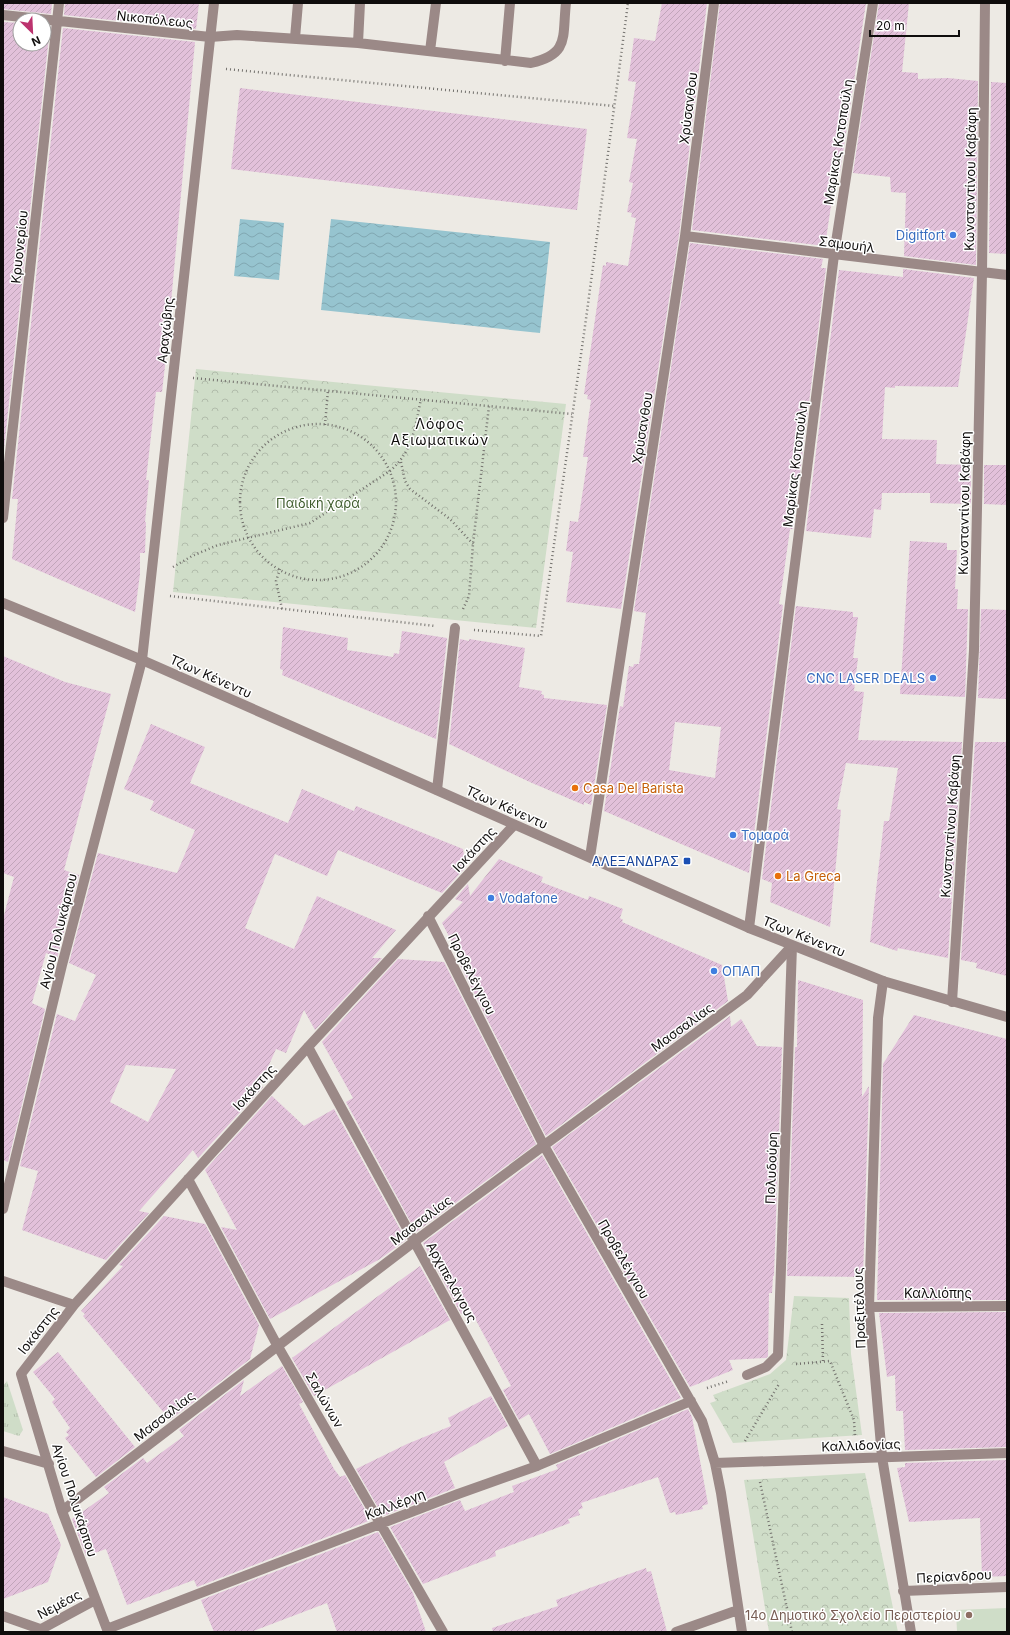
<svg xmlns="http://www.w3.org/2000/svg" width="1010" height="1635" viewBox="0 0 1010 1635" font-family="Inter,sans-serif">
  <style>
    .grass { fill: url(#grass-tufts) }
    .park { fill: url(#park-crowns) }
    .pitch { fill: #cfddc8 }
    .water { fill: url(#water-waves) }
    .building { fill: url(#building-hatch); fill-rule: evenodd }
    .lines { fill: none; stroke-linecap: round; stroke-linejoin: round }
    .path { stroke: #73716d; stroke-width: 2.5; stroke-dasharray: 1 3; stroke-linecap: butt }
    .service { stroke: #9b8987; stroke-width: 10 }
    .pedestrian { stroke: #9b8987; stroke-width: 10 }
    .minor { stroke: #9b8987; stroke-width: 10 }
    .tertiary { stroke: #9b8987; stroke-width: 10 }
    .shop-dot { fill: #3f7fe0; stroke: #fff; stroke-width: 1.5 }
    .food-dot { fill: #e8710a; stroke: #fff; stroke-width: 1.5 }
    .transit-dot { fill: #1a4fb4; stroke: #fff; stroke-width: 1.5 }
    .education-dot { fill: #8d6e63; stroke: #fff; stroke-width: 1.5 }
    .labels { text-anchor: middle; stroke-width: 3; stroke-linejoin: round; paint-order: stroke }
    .street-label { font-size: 13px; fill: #0f0d0c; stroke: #fff }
    .shop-label { font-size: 13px; fill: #366cbe; stroke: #fff; text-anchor: start }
    .park-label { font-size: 13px; fill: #3e5b2c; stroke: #fff }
    .food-label { font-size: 13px; fill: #c56008; stroke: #fff; text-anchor: start }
    .transit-label { font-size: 13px; fill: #164399; stroke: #fff; text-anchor: end }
    .education-label { font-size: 13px; fill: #785e54; stroke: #fff; text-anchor: end }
    .neighbourhood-label { font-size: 14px; letter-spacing: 1px; fill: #0f0d0c; stroke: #fff }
  </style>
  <defs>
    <pattern id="grass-tufts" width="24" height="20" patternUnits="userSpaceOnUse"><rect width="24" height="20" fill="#cfddc8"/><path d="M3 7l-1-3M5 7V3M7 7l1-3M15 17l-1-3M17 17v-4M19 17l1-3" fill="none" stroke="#b1bcab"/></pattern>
    <pattern id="park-crowns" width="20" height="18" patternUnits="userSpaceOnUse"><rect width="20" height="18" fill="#cfddc8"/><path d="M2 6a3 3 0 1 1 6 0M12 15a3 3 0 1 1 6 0" fill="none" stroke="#b1bcab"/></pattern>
    <pattern id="water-waves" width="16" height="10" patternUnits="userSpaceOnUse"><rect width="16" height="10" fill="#96c4cf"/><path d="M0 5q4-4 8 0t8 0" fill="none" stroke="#80a7b1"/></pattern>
    <pattern id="building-hatch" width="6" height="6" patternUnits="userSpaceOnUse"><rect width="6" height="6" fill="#e2c1da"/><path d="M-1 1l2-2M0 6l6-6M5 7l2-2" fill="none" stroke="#c1a5ba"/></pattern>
  </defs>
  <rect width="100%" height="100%" fill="#edeae4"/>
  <path class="grass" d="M7,1381L23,1430L19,1436L3,1431V1386Z"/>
  <path class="park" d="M196,369L566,404L536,628L173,592Z
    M794,1296L849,1298L851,1354L862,1435L733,1443L710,1403L716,1401L713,1395L770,1374L786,1360Z
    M865,1473L898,1632H769L744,1480Z"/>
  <path class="pitch" d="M1007,1608V1632H957L956,1610Z"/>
  <path class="water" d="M240,219L284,223L279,280L234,276Z
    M331,219L550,242L540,333L321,310Z"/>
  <path class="building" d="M3,3H52L51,14L3,9Z
    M65,3H199L196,29L64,15Z
    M662,3H707L679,235L621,609L566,602L573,552L566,551L570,521L578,522L588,457H583L591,400L587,399L588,395L584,394L603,265L606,266V262L628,266L636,218L631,217L632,213L627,212L633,183L629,182L637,139L627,138L636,82L628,81L634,38L655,41Z
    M720,3H866L840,172H836L825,246L692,230Z
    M879,3H909L902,72L918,73V79L948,78L978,81L976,265L904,256L906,193L891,192L890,177L853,173Z
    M3,22L20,23V44H44V26L50,27L3,458Z
    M63,28L195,42L166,357L162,392H156L146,480H149L145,522H146L145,553H140V574L135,612L12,559L18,499H12Z
    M991,82L1007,83V254L989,253Z
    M240,88L587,129L577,210L231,169Z
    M690,243L823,259L821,268H826L793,529H790L782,586L779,604L783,605L749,873L604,811L620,706L623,707L629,666L633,667L634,664H639L646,613L634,611ZM675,722L721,727L715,778L669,770Z
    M903,269L974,278L958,387L895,386V388L885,387L882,439L937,440L936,464L971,465V504L930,503V493H882L881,510L874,509L871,538L806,531L839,270L903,277Z
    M984,465H1007V505L984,504Z
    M910,541L947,543V550H957L955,589H958L957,609H968L965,697L900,694Z
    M796,606L853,612V617H858L853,658H858L854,691L864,692L858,740L962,742L948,958L898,948L897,951L870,942L884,821H889L898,768L846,763L837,809L841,810L830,927L770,902L772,883L762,879Z
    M981,609L1007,610V699L978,698Z
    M283,627L348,638L347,650L393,657L394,653L399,654L402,631L447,638L436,739L282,675L283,670L280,669Z
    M460,639L469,641V639L525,648L519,687L542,691L541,694L544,695V698L607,705L591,805L584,802V805L532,783L449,744Z
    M3,656L65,682L111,694L64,870L79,875L57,958L46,953L32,1003L45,1009L8,1162L3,1160V919L14,877L3,873Z
    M151,724L205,747L190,783L288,823L302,789L354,811L356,806L463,849L466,867L442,893L338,850L327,876L275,854L245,928L294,949L317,896L396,930L372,958H382L315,1030L304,1010L286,1053L276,1049L260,1085L263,1087L198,1158L193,1150L139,1211L149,1213L106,1260L22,1230L38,1171L20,1166L57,1014L75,1021L96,975L69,963L98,853L177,873L195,830L150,810L154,801L124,789ZM126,1065L176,1069L148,1122L110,1102Z
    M975,742H1007V976L976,968L977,963L961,960Z
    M499,859L543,877L541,882L588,900L589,896L623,909L620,918L623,920L622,922L722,965L728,1001L546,1136L459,963H463L442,923L463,902L455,899L468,884L470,896Z
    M398,959L444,962L536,1144L416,1232L346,1102L353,1098L322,1042Z
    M798,980L863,1000L862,1097L869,1086L863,1277L787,1276L795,1047H797Z
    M914,1015L1007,1039V1300H877L883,1064Z
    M730,1016L731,1027L741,1019L757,1046L782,1047L774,1276H773L772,1293H769L768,1356L766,1358L729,1360L733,1370L690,1387L552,1147Z
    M272,1096L304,1126L334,1109L406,1240L380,1259L270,1319L221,1227L237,1230L205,1170Z
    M542,1155L681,1398L550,1454L529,1414L519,1420L503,1390L511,1386L470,1309L461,1314L423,1243Z
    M164,1216L205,1224L259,1325L250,1359L170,1420L83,1316L85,1314L81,1311L123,1266L119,1265Z
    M420,1266L450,1320L314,1396L292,1358Z
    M1007,1312V1447L905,1450L903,1411H896L895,1375L887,1377L879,1313Z
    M58,1352L135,1447L96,1477L65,1438L69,1435L66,1432L70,1428L52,1402L55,1399L33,1372Z
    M282,1366L303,1402L299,1404L334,1469L340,1477L345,1475L371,1520L197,1587L194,1580L127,1605L106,1549L86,1556L72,1519L109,1493L104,1487L143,1458L147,1463L184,1436L179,1430L244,1380L240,1396Z
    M491,1396L508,1426L444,1462L455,1488L383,1516L356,1469L407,1444L451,1426L448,1418Z
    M688,1409L692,1417L708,1504L702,1506L703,1509L676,1515L675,1512L670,1513L658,1477L581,1503L583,1508L578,1510L580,1515L568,1519L570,1523L495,1551L496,1556L423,1584L390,1527L460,1500L465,1511L514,1492L512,1486L558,1469L556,1465Z
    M1007,1460V1576L982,1577L980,1518L909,1522L897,1468L905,1467V1463Z
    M3,1497L48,1514L61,1545L48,1582L3,1599Z
    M378,1532L413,1593L426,1632H337L327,1603L251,1632H214L201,1600Z
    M646,1568L647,1572L651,1571L667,1632H493L492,1628L558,1606L556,1600Z"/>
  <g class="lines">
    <path class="path" d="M226,69L614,106
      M193,378L572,414
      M240 502a78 78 0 1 1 156 0a78 78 0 1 1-156 0Z
      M325,425L328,390
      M401,462L405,481L410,489L450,519L473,544
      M173,567L192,556L218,545L310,523L390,471C413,451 415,427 421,399
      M280,569L276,581L282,609
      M170,596L435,626
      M463,609L469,596L473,544L489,406
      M474,630L541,636L586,319L628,3
      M822,1324L823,1362
      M796,1364L830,1361L854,1420L855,1438
      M707,1388L729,1381
      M745,1441L779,1384
      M760,1482L792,1632"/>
    <path class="service" d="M210,37L237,35L358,43L531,63C570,54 562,37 566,3
      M295,38L298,3
      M358,43L360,3
      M430,51L436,3
      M505,61L510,3
      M437,790L455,628"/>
    <path class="pedestrian" d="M3,1209L62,965L142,660
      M747,1375L766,1367L778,1355L792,946"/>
    <path class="minor" d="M3,15L210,37
      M685,236L1007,275
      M3,518L59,3
      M142,660L214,3
      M590,857L685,236L714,3
      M428,916L543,1144L702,1421L715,1463L721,1493L742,1632
      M749,928L834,255L873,3
      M883,981L878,1018L869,1307L882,1457L911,1632
      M952,1002L974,650L982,273L985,3
      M308,1047L537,1466
      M188,1179L277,1345L443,1632
      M3,1281L74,1305
      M869,1307L1007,1306
      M3,1451L49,1464
      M715,1463L1007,1453
      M62,1511L415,1241L747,995L792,946
      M903,1591L1007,1587
      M3,1616L40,1629
      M107,1629L458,1494L537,1466L691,1401
      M36,1632L95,1600
      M108,1632L62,1511L21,1374L74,1305L308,1047L514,825
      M676,1632L738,1610"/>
    <path class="tertiary" d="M3,603L142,660L749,928L883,981L1007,1017"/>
  </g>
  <g class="shop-dot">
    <circle cx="953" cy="235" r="4"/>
    <circle cx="933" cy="678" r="4"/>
    <circle cx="733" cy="835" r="4"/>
    <circle cx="491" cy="898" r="4"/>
    <circle cx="714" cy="971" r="4"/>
  </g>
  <g class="food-dot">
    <circle cx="575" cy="788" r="4"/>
    <circle cx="778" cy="876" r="4"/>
  </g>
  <rect class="transit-dot" x="683" y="857" width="8" height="8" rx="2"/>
  <circle class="education-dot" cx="969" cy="1615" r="4"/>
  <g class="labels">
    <g class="street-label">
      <text transform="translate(155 19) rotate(6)" y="5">Νικοπόλεως</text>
      <text transform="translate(688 108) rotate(-83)" y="5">Χρύσανθου</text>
      <text transform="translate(838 142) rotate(-81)" y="5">Μαρίκας Κοτοπούλη</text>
      <text transform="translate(970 179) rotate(-89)" y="5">Κωνσταντίνου Καβάφη</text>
      <text transform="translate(847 244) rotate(7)" y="5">Σαμουήλ</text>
      <text transform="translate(19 247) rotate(-84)" y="5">Κρυονερίου</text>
      <text transform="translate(165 330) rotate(-84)" y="5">Αραχώβης</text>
      <text transform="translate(642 428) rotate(-81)" y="5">Χρύσανθου</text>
      <text transform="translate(795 464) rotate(-83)" y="5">Μαρίκας Κοτοπούλη</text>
      <text transform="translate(964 503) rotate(-89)" y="5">Κωνσταντίνου Καβάφη</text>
      <text transform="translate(211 676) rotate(24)" y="5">Τζων Κένεντυ</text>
      <text transform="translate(507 807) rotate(24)" y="5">Τζων Κένεντυ</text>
      <text transform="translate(950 826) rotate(-86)" y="5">Κωνσταντίνου Καβάφη</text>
      <text transform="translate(474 849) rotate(-47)" y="5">Ιοκάστης</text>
      <text transform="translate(58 931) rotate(-76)" y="5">Αγίου Πολυκάρπου</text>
      <text transform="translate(804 936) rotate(22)" y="5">Τζων Κένεντυ</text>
      <text transform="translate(472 974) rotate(63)" y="5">Προβελέγγιου</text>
      <text transform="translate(682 1027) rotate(-36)" y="5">Μασσαλίας</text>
      <text transform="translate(254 1087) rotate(-48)" y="5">Ιοκάστης</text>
      <text transform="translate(771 1168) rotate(-88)" y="5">Πολυδούρη</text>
      <text transform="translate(421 1220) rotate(-37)" y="5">Μασσαλίας</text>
      <text transform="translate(624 1259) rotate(60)" y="5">Προβελέγγιου</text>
      <text transform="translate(452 1282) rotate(61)" y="5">Αρχιπελάγους</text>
      <text x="938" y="1298">Καλλιόπης</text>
      <text transform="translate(859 1308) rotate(-92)" y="5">Πραξιτέλους</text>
      <text transform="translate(38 1330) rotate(-52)" y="5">Ιοκάστης</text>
      <text transform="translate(325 1400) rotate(60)" y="5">Σαλώνων</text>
      <text transform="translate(164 1416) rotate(-38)" y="5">Μασσαλίας</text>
      <text transform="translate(861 1445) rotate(-2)" y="5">Καλλιδονίας</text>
      <text transform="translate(75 1500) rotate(72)" y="5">Αγίου Πολυκάρπου</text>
      <text transform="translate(395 1504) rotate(-21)" y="5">Καλλέργη</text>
      <text transform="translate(954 1576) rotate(-3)" y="5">Περίανδρου</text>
      <text transform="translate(59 1604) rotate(-28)" y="5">Νεμέας</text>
    </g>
    <g class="shop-label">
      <text x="945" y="240" text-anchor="end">Digitfort</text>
      <text x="925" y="683" text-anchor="end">CNC LASER DEALS</text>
      <text x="741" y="840">Τομαρά</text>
      <text x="499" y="903">Vodafone</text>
      <text x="722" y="976">ΟΠΑΠ</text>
    </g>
    <g class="park-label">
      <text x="318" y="508">Παιδική χαρά</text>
    </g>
    <g class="food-label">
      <text x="583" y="793">Casa Del Barista</text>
      <text x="786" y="881">La Greca</text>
    </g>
    <g class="transit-label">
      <text x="679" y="866">ΑΛΕΞΑΝΔΡΑΣ</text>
    </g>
    <g class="education-label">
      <text x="961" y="1620">14ο Δημοτικό Σχολείο Περιστερίου</text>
    </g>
    <g class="neighbourhood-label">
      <text x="440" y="429">Λόφος<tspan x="440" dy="16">Αξιωματικών</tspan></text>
    </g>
  </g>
  <rect width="1010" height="1635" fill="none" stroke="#0f0d0c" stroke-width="8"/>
  <g transform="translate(32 32) rotate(156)"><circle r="19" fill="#ffffff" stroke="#9f9e9e"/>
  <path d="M0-3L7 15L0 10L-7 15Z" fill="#bc336e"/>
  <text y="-6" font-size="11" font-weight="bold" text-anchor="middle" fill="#0f0d0c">N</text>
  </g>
  <path d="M870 30v6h89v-6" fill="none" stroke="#0f0d0c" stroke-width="2"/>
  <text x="876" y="30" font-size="12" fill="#0f0d0c" stroke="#ffffff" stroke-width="3" paint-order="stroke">20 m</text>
</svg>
